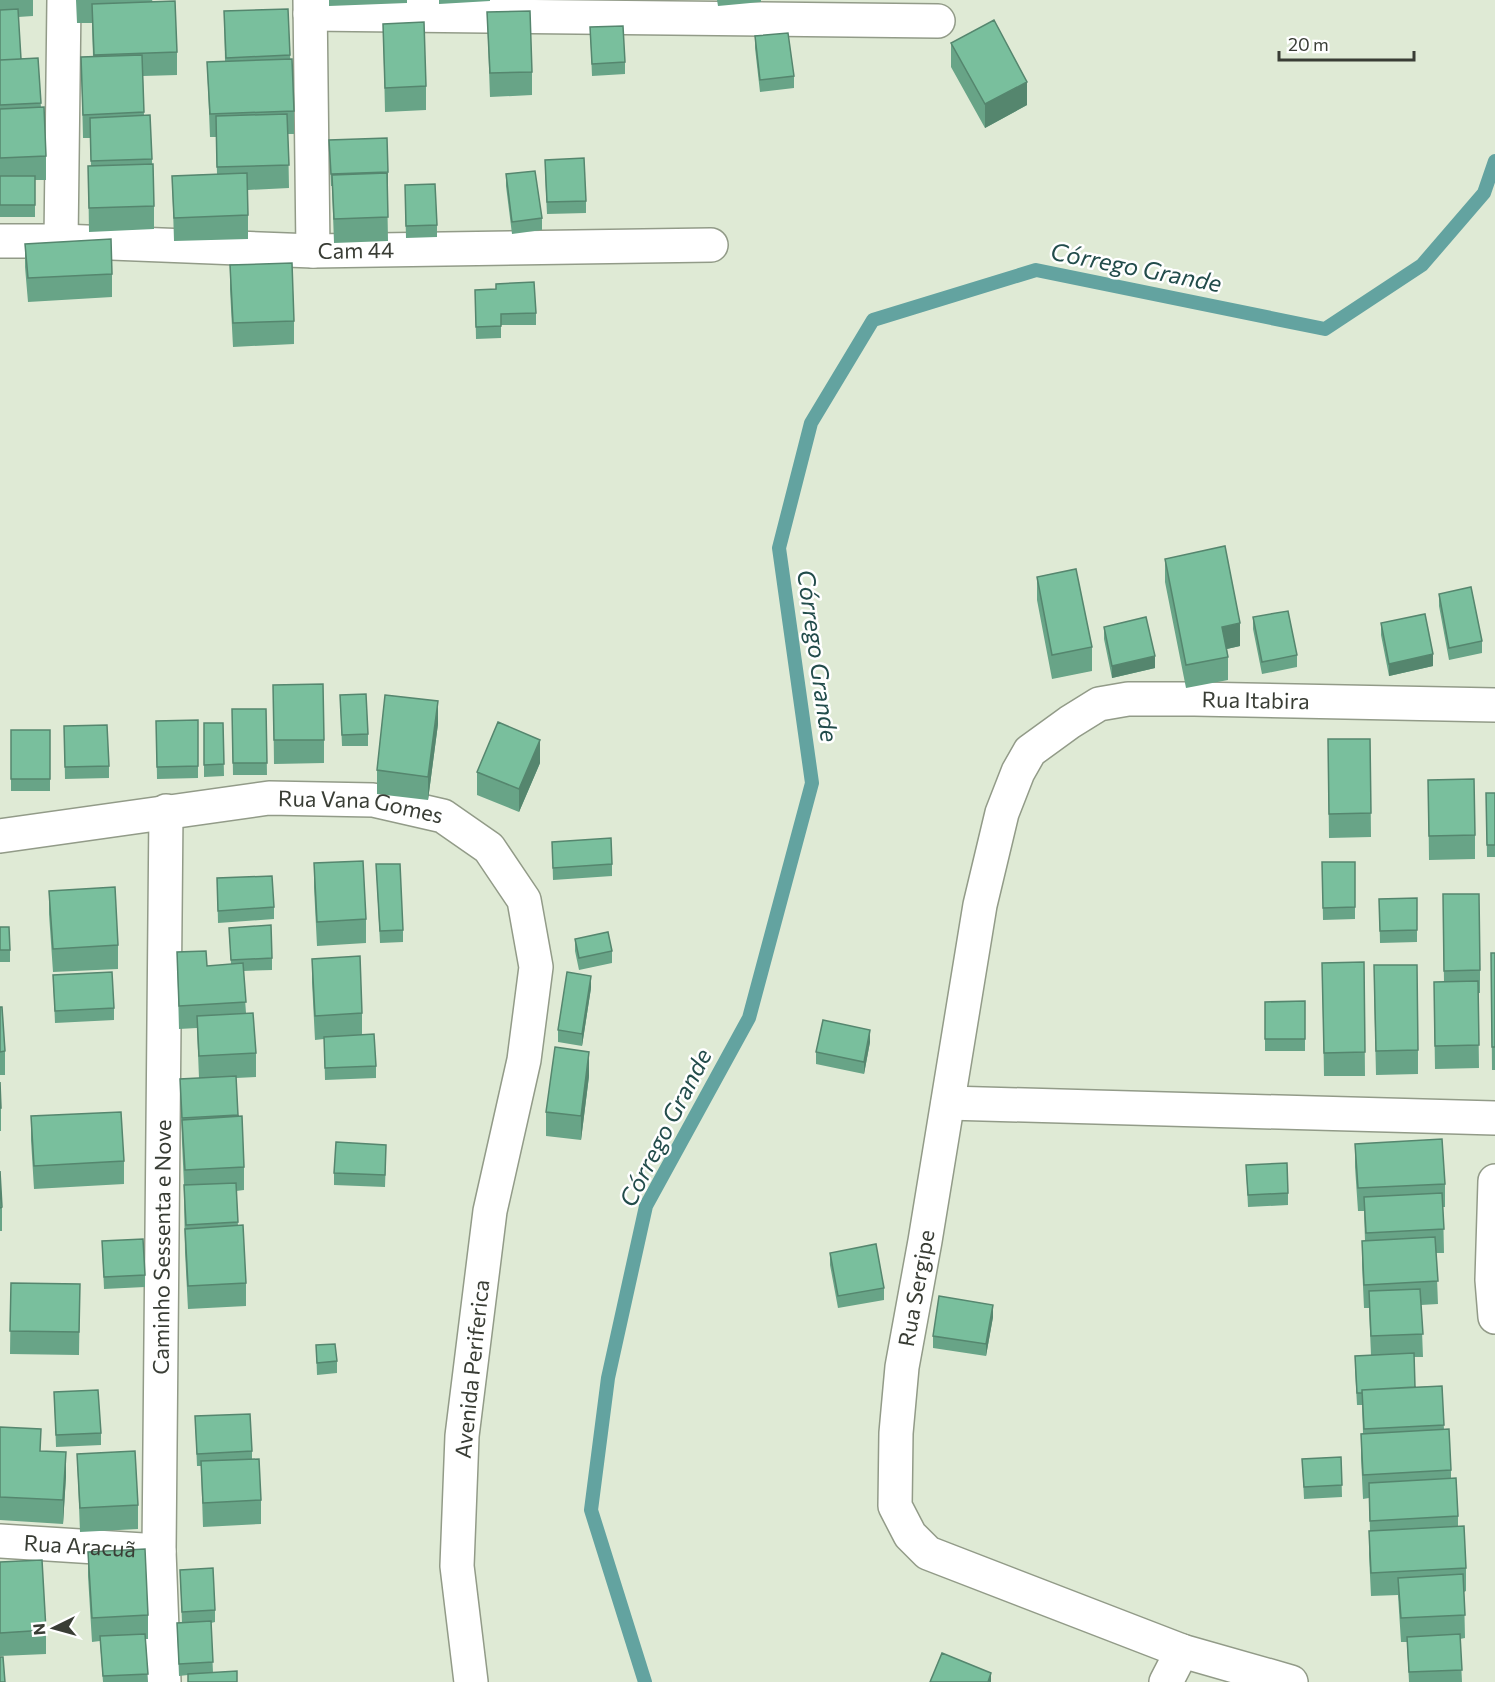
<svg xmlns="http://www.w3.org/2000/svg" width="1495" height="1682" viewBox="0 0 1495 1682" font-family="Commissioner,sans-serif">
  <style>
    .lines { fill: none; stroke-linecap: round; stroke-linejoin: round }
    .stream { stroke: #63a3a0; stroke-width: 14 }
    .minor-casing { stroke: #929b88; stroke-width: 36 }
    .minor { stroke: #fff; stroke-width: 33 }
    .wall { fill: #68a487 }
    .shaded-wall { fill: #55866e }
    .building { fill: #79bf9d; stroke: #55866e; stroke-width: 1.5 }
    .labels { text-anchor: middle; stroke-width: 5; stroke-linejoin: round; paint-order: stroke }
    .street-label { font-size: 22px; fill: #393d35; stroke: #fff }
    .water-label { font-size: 24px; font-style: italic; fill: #224c4b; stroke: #fff }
  </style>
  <rect width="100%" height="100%" fill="#dfead5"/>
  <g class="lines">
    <path class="stream" d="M645,1682L591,1510L608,1378L646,1206L749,1018L812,783L779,548L811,423L873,320L1036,270L1325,329L1422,265L1484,193L1495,161"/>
    <defs>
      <g id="minor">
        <path d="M310,0L313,251"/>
        <path d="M310,14L938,21"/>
        <path id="s1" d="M0,241H61L313,251L711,245"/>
        <path d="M61,241L64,0"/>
        <path id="s2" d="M0,836L269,798L373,800L443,816L489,848L524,900L536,967L524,1060L490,1211L462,1436L457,1566L471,1682"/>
        <path d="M948,1103L1495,1118"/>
        <path d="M1495,1181L1492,1280L1495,1317"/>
        <path id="s3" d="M0,1541L159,1551"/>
        <path id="s4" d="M164,1682L159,1551L166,811"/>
        <path d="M1166,1682L1182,1651"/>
        <path id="s5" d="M1291,1682L1182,1651L928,1553L910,1535L895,1506L896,1433L902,1367L925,1241L980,905L1002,813L1018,772L1030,751L1070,722L1099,704L1128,699H1194L1495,705"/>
      </g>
    </defs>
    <use href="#minor" class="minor-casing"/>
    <use href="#minor" class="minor"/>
  </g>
  <path class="wall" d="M0,0H33V16L18,17L21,59L38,58L41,108L46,156V180H35V217H0Z
    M76,0H152L177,52V75L143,76L144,116L150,115L154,206V229L89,232L88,166H91L90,138H83L81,57H93L92,23H77Z
    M329,0H407V3L329,6Z
    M439,0H490V1L439,4Z
    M717,0H761V2L718,6Z
    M224,11L290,55L294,111V134H288L289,188L248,190V239L174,241L172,176L217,174L216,137H210L207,62L225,61Z
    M487,12L532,72V95L490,97Z
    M383,24L426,86V110L385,112Z
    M590,27L625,62V74L592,76Z
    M755,36L794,76V88L760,92L755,48Z
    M951,43L1027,105L985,128L951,67Z
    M329,140L388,172V184H387L388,241L334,243L332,186H331Z
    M545,172L586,201V213L547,214Z
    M506,174L542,218V230L512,234L506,186Z
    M405,197L437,225V237L406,238Z
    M25,244L112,274V297L28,302L25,267Z
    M230,265L294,321V344L233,347L230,289Z
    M475,290L536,313V325H501V338L476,339Z
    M1165,559L1240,646L1227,649L1228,657V680L1186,688L1165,582Z
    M1037,577L1092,647V671L1052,679L1037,600Z
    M1439,594L1482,641V653L1449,660L1439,606Z
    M1253,617L1297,655V667L1262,674L1253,629Z
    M1381,623L1433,666L1389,676L1381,635Z
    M1104,627L1155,668L1112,678L1104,639Z
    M273,685L324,740V763L274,764Z
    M340,695L368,734V746H342Z
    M232,709H266L267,775H233Z
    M198,720V778L157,779L156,721Z
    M204,723H223L224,776L204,777Z
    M438,724L428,800L377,794V770Z
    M64,726L109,766V778L65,779Z
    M11,730H50V791H11Z
    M1370,739L1371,837L1329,838L1328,763Z
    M540,763L519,812L477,795V772Z
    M1428,780L1475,835V859L1429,860Z
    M1486,793H1495V857H1487Z
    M552,842L612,864V876L553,880Z
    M1322,862H1355V919L1323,920Z
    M314,863L366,919V943L317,946L314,887Z
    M376,864L403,930V942L380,943Z
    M217,878L274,907V919L218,923Z
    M49,891L118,945V969L53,972L49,914Z
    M1417,898V942L1380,943L1379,899Z
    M1443,918L1480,970V993H1478L1479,1068L1435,1069L1434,1005L1444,982Z
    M0,927L10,950V962H0Z
    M229,928L272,958V970L243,971L246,1013L256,1053V1077L236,1078L238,1117L244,1167V1190L236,1191L238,1226L246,1283V1306L188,1309L185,1252L184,1197V1185L182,1143L180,1079L199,1078L197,1028L179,1029L177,952L207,966L231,964Z
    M575,939L612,951V963L579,970L575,951Z
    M1491,953H1495V1070H1492Z
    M312,959L362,1013V1035L376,1066V1078L325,1080L324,1039L315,1040L312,982Z
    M1364,962L1365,1076H1324L1322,963Z
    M53,975L114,1008V1020L55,1023Z
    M591,988L582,1046L558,1042V1030Z
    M1374,988L1418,1050V1074L1376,1075Z
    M1305,1001V1051H1265V1002Z
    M0,1007L5,1051V1075H0Z
    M870,1042L864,1074L816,1064V1052Z
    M589,1076L581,1140L546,1136V1112Z
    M0,1082L1,1108V1131H0Z
    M31,1116L124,1161V1184L34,1189L31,1140Z
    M1355,1144L1445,1184V1207H1443L1444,1253H1436L1438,1304L1421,1305L1423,1357H1414L1415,1387L1442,1386L1444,1430L1451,1470V1478L1458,1516V1526L1466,1568V1591L1464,1592L1465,1638L1460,1639L1462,1682H1409L1407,1642H1401L1398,1595L1371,1596L1369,1554L1370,1531L1369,1498L1363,1499L1361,1457V1434L1363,1433L1362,1405H1357L1355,1368V1356L1371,1355L1369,1308H1364L1362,1264V1241H1365L1364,1211H1358L1355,1167Z
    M386,1157L385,1187L334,1185V1173Z
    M1246,1165L1288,1193V1205L1248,1207Z
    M0,1171L2,1207V1231H0Z
    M102,1241L145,1275V1287L104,1289Z
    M830,1253L884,1288V1300L838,1308L830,1265Z
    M11,1283L80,1284L79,1355L10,1354Z
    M993,1317L986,1356L933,1348V1336Z
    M316,1345L337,1361V1373L317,1375Z
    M54,1392L101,1433V1445L56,1447Z
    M195,1416L252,1451V1459L261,1500V1524L203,1527L201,1466H197Z
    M0,1427L41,1451L66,1476L63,1524L0,1520Z
    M77,1454L138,1505V1529L80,1532Z
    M1341,1457L1342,1497L1304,1499L1302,1459Z
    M88,1552L148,1615V1639H145L148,1682H103L100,1641L92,1642L88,1576Z
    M0,1562L46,1630V1654L0,1656Z
    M180,1570L215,1610V1622L211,1623L213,1673L237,1682H188V1675L179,1676L177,1623H182Z"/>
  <path class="shaded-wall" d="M1027,82V105L985,128V104Z
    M1240,623V646L1222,650V627Z
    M1433,654V666L1389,676V664Z
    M1155,656V668L1112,678V666Z
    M438,701V724L428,800V777Z
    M540,740V763L519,812V789Z
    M591,976V988L582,1046V1034Z
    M870,1030V1042L864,1074V1062Z
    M589,1052V1076L581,1140V1116Z
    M993,1305V1317L986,1356V1344Z
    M66,1452V1476L63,1524V1500Z
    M991,1673V1682H988Z"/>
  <path class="building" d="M175,1L177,52L94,55L92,4Z
    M18,9L21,59L0,60V10Z
    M288,9L290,55L226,58L224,11Z
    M530,11L532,72L490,73L487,12Z
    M994,20L1027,82L985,104L951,43Z
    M424,22L426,86L385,88L383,24Z
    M623,26L625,62L592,64L590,27Z
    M788,33L794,76L760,80L755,36Z
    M142,55L144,112L83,115L81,57Z
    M38,58L41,103L0,105V60Z
    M292,59L294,111L210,114L207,62Z
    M44,107L46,156L0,158V109Z
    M287,114L289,165L217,167L216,116Z
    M150,115L152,159L91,161L90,118Z
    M387,138L388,172L331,174L329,140Z
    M584,158L586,201L547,202L545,160Z
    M153,164L154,206L89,208L88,166Z
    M535,171L542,218L512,222L506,174Z
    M247,173L248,215L174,218L172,176Z
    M387,173L388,217L334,219L332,175Z
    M0,176H35V205H0Z
    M435,184L437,225L406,226L405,185Z
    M111,239L112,274L28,278L25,244Z
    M292,263L294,321L233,323L230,265Z
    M534,282L536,313L501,314V326L476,327L475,290L496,289V284Z
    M1225,546L1240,623L1222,627L1228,657L1186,665L1165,559Z
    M1076,569L1092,647L1052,655L1037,577Z
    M1471,587L1482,641L1449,648L1439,594Z
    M1288,611L1297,655L1262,662L1253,617Z
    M1425,614L1433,654L1389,664L1381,623Z
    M1146,617L1155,656L1112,666L1104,627Z
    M323,684L324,740H274L273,685Z
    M366,694L368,734L342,735L340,695Z
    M385,695L438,701L428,777L377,770Z
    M232,709H266L267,763H233Z
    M198,720V766L157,767L156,721Z
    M498,722L540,740L519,789L477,772Z
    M204,723H223L224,764L204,765Z
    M107,725L109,766L65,767L64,726Z
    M11,730H50V779H11Z
    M1328,739H1370L1371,813L1329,814Z
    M1474,779L1475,835L1429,836L1428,780Z
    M1486,793H1495V845H1487Z
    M611,838L612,864L553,868L552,842Z
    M363,861L366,919L317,922L314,863Z
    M1322,862H1355V907L1323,908Z
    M376,864H400L403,930L380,931Z
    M272,876L274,907L218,911L217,878Z
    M115,887L118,945L53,949L49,891Z
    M1443,894H1479L1480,970L1444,971Z
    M1417,898V930L1380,931L1379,899Z
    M271,925L272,958L231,960L229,928Z
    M0,927H9L10,950H0Z
    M608,932L612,951L579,958L575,939Z
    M206,951L207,966L243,963L246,1002L179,1006L177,952Z
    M1491,953H1495V1047H1492Z
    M360,956L362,1013L315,1016L312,959Z
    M1364,962L1365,1052L1324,1053L1322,963Z
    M1374,965H1417L1418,1050L1376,1051Z
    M112,972L114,1008L55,1011L53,975Z
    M567,972L591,976L582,1034L558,1030Z
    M1478,981L1479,1045L1435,1046L1434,982Z
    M1305,1001V1039H1265V1002Z
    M0,1007H2L5,1051L0,1052Z
    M253,1013L256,1053L199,1056L197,1016Z
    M823,1020L870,1030L864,1062L816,1052Z
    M374,1034L376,1066L325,1068L324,1037Z
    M555,1047L589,1052L581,1116L546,1112Z
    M236,1076L238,1115L182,1118L180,1079Z
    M0,1082L1,1108H0Z
    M121,1112L124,1161L34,1166L31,1116Z
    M242,1116L244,1167L185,1170L182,1120Z
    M1442,1139L1445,1184L1358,1188L1355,1144Z
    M336,1142L386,1145L385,1175L334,1173Z
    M1287,1163L1288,1193L1248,1195L1246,1165Z
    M0,1171L2,1207L0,1208Z
    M236,1183L238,1222L186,1225L184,1185Z
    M1442,1193L1444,1229L1366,1233L1364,1197Z
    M243,1225L246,1283L188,1286L185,1229Z
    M1435,1237L1438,1281L1364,1285L1362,1241Z
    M143,1239L145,1275L104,1277L102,1241Z
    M876,1244L884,1288L838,1296L830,1253Z
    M11,1283L80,1284L79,1332L10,1331Z
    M1420,1289L1423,1334L1371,1336L1369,1291Z
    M939,1296L993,1305L986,1344L933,1336Z
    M335,1344L337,1361L317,1363L316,1345Z
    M1414,1353L1415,1387L1362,1390V1393H1357L1355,1356Z
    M1442,1386L1444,1425L1364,1429L1362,1390Z
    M98,1390L101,1433L56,1435L54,1392Z
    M250,1414L252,1451L197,1454L195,1416Z
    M0,1427L41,1429L40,1451L66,1452L63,1500L0,1497Z
    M1449,1429L1451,1470L1363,1475L1361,1434Z
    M135,1451L138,1505L80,1508L77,1454Z
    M1341,1457L1342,1485L1304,1487L1302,1459Z
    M259,1459L261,1500L203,1503L201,1461Z
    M1456,1478L1458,1516L1370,1521L1369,1483Z
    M1464,1526L1466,1568L1371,1573L1369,1531Z
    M145,1549L148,1615L92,1618L88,1552Z
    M42,1560L46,1630L0,1633V1562Z
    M213,1568L215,1610L182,1612L180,1570Z
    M1463,1574L1465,1615L1401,1618L1398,1578Z
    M211,1621L213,1662L179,1664L177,1623Z
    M145,1634L148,1674L103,1676L100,1636Z
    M1460,1634L1462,1670L1409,1672L1407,1637Z
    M942,1653L991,1673L988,1682H930Z
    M0,1657H3L5,1682H0Z
    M237,1671V1682H188V1674Z"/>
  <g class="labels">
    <g class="street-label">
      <text dy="8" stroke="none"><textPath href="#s1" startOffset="356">Cam 44</textPath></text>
      <text dy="8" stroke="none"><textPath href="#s5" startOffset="1455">Rua Itabira</textPath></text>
      <text dy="8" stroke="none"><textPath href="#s2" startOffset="364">Rua Vana Gomes</textPath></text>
      <text dy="8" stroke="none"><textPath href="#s4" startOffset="435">Caminho Sessenta e Nove</textPath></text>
      <text dy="8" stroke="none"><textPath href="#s5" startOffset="663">Rua Sergipe</textPath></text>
      <text transform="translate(472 1369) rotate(-84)" y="8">Avenida Periferica</text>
      <text dy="8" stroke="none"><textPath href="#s3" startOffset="80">Rua Aracuã</textPath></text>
    </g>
    <g class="water-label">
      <text transform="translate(1136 268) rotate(11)" y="8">Córrego Grande</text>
      <text transform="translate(817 656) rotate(82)" y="8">Córrego Grande</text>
      <text transform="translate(666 1128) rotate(-63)" y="8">Córrego Grande</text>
    </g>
  </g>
  <g transform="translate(54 1628) rotate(265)" stroke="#ffffff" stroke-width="4.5" paint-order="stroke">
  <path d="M0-4.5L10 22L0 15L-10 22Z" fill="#393d35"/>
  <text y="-9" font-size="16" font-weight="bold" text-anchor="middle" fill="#393d35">N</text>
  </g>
  <path d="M1279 51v9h135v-9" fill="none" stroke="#393d35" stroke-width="3"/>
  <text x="1288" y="51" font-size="18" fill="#393d35" stroke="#ffffff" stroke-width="4.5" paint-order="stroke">20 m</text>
</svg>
